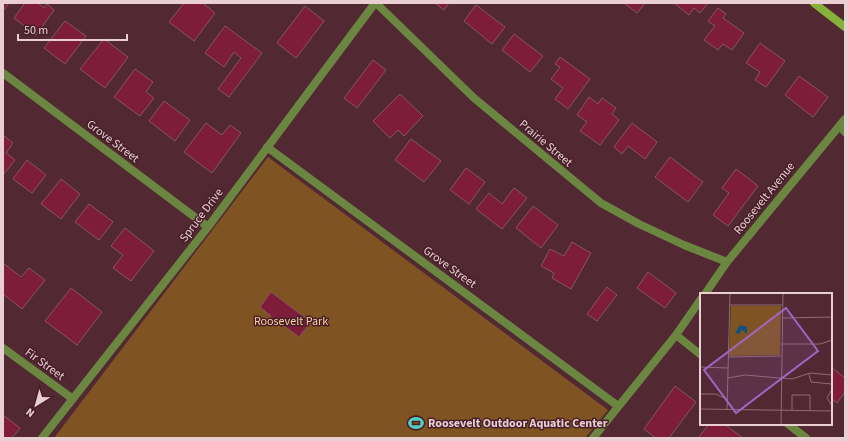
<svg xmlns="http://www.w3.org/2000/svg" width="848" height="441" viewBox="0 0 848 441" font-family="'Source Sans 3',sans-serif">
  <style>
    .green { fill: #7f5422 }
    .building { fill: #7e1c3b; stroke: #84575f }
    .lines { fill: none; stroke-linecap: round; stroke-linejoin: round }
    .lane { stroke: #6a8641; stroke-width: 7 }
    .street { stroke: #6a8641; stroke-width: 8 }
    .secondary { stroke: #86b13b; stroke-width: 8 }
    .labels { text-anchor: middle; stroke-width: 3; stroke-linejoin: round; paint-order: stroke }
    .street-label { font-size: 12px; fill: #e9ced3; stroke: #471f28 }
    .park-label { font-size: 12px; fill: #fccfa1; stroke: #471f28 }
    .poi-label { font-size: 12px; font-weight: bold; fill: #e9ced3; stroke: #471f28; text-anchor: start }
    .inset-road { fill: none; stroke: #8e6b72; stroke-width: 1 }
    .view { fill: #a265c6; fill-opacity: 0.15; stroke: #a265c6; stroke-width: 2 }
    .inset-edge { fill: none; stroke: #e9ced3; stroke-width: 2 }
  </style>
  <rect width="100%" height="100%" fill="#522932"/>
  <path class="green" d="M268,157L608,410L585,438H54Z"/>
  <path class="building" d="M3,3H9L3,11Z
    M25,3H38L44,8L47,4L54,10L36,35L14,18Z
    M184,3H205L204,4L215,13L194,41L169,22Z
    M435,3H449L444,10Z
    M624,3H645L637,13Z
    M674,3H708L700,13L694,8L689,15Z
    M476,5L505,27L492,44L464,21Z
    M305,6L324,21L296,58L277,43Z
    M718,8L726,14L723,18L744,33L732,50L723,44L718,50L704,40L715,26L708,21Z
    M65,21L86,36L65,64L44,48Z
    M225,26L262,53L229,97L218,89L241,58L234,52L224,67L205,53Z
    M514,34L543,56L530,72L502,50Z
    M104,39L128,57L105,88L80,69Z
    M760,43L785,61L766,87L755,80L760,72L746,63Z
    M560,57L590,79L568,109L555,99L563,88L551,79L560,67L555,64Z
    M373,60L386,70L357,108L344,98Z
    M135,69L153,82L146,92L154,98L140,116L114,97Z
    M799,76L828,97L813,117L785,95Z
    M400,94L423,116L404,136L398,130L390,138L373,121Z
    M589,97L598,104L602,98L616,108L612,114L619,120L600,145L580,131L587,122L577,115Z
    M164,101L190,120L175,141L149,121Z
    M206,123L222,135L230,125L241,133L212,173L184,152Z
    M632,123L657,142L645,159L628,146L622,154L614,147Z
    M3,135L13,143L6,153L15,160L3,175Z
    M411,139L441,161L424,182L395,160Z
    M670,157L703,182L688,202L655,177Z
    M27,160L46,175L32,193L13,179Z
    M466,168L485,182L469,204L450,190Z
    M736,169L758,186L728,226L713,215L729,193L722,188Z
    M61,179L80,194L61,219L41,204Z
    M514,188L527,198L502,229L476,209L489,193L502,204Z
    M89,204L113,222L99,240L75,222Z
    M533,206L558,225L541,248L516,228Z
    M125,228L154,251L131,281L113,268L123,255L111,246Z
    M572,242L591,253L571,289L552,278L554,273L541,266L550,249L564,256Z
    M3,263L21,277L29,268L45,280L22,309L3,294Z
    M648,272L676,293L665,308L637,288Z
    M607,287L617,295L597,321L587,314Z
    M71,288L102,312L77,345L45,321Z
    M271,292L311,322L299,337L280,323L279,324L270,318L271,316L260,307Z
    M831,367L845,378V392L837,403L831,398Z
    M675,386L696,402L669,438H656L644,429Z
    M3,415L20,428L12,438H3Z
    M709,424H724L743,438H701L699,437Z"/>
  <g class="lines">
    <path class="lane" d="M839,126L845,133"/>
    <path class="street" d="M376,3L474,98L601,203L639,224L684,245L727,262
      M3,73L208,227
      M267,147L618,406
      M705,294L727,262L845,119
      M676,335L701,355
      M3,348L73,399
      M788,424L806,438
      M42,438L208,227L375,3
      M593,438L676,335L701,299"/>
    <path class="secondary" d="M814,3L845,27"/>
  </g>
  <defs>
    <symbol id="stadium-bare" viewBox="-9 -9 18 18"><path d="M0-5a6.5 5 0 1 0 0 10a6.5 5 0 1 0 0-10ZM-3.5-1.8h7v3.6h-7Z" fill="#56cec3" stroke="#471f28" stroke-width="2.5" paint-order="stroke"/></symbol>
  </defs>
  <g fill-rule="evenodd">
    <use href="#stadium-bare" x="405" y="412" width="22" height="22"/>
  </g>
  <g class="labels">
    <g class="street-label">
      <text transform="translate(113 141) rotate(37)" y="4">Grove Street</text>
      <text transform="translate(546 143) rotate(40)" y="4">Prairie Street</text>
      <text transform="translate(764 198) rotate(-51)" y="4">Roosevelt Avenue</text>
      <text transform="translate(201 215) rotate(-53)" y="4">Spruce Drive</text>
      <text transform="translate(450 267) rotate(36)" y="4">Grove Street</text>
      <text transform="translate(45 364) rotate(36)" y="4">Fir Street</text>
    </g>
    <g class="park-label">
      <text x="291" y="325">Roosevelt Park</text>
    </g>
    <g class="poi-label">
      <text x="428" y="427">Roosevelt Outdoor Aquatic Center</text>
    </g>
  </g>
  <g transform="translate(700 293)">
    <rect width="132" height="132" fill="#522932"/>
    <path d="M31,13H81L80,62L29,63Z" fill="#7f5422"/>
    <path d="M40,32L47,34V41L42,37L39,41L35,40Z" fill="#145181"/>
    <path class="inset-road" d="M30,12H82M82,25L132,24M81,51H120L132,47M28,64L81,63M0,74L28,75M109,81L111,89L132,91M28,85L45,82L92,86L110,80L132,82M132,96L127,105L132,113M0,101H16L28,107M0,116L132,118M27,117L30,0M92,117V102H110V118M81,132L83,0"/>
    <path class="view" d="M86,15L118,58L36,120L4,77Z"/>
    <rect width="132" height="132" class="inset-edge"/>
  </g>
  <rect width="848" height="441" fill="none" stroke="#e9ced3" stroke-width="8"/>
  <g transform="translate(36 405) rotate(217)" stroke="#471f28" stroke-width="3" paint-order="stroke">
  <path d="M0-3L7 15L0 10L-7 15Z" fill="#e9ced3"/>
  <text y="-6" font-size="11" font-weight="bold" text-anchor="middle" fill="#e9ced3">N</text>
  </g>
  <path d="M18 34v6h109v-6" fill="none" stroke="#e9ced3" stroke-width="2"/>
  <text x="24" y="34" font-size="12" fill="#e9ced3" stroke="#471f28" stroke-width="3" paint-order="stroke">50 m</text>
</svg>
